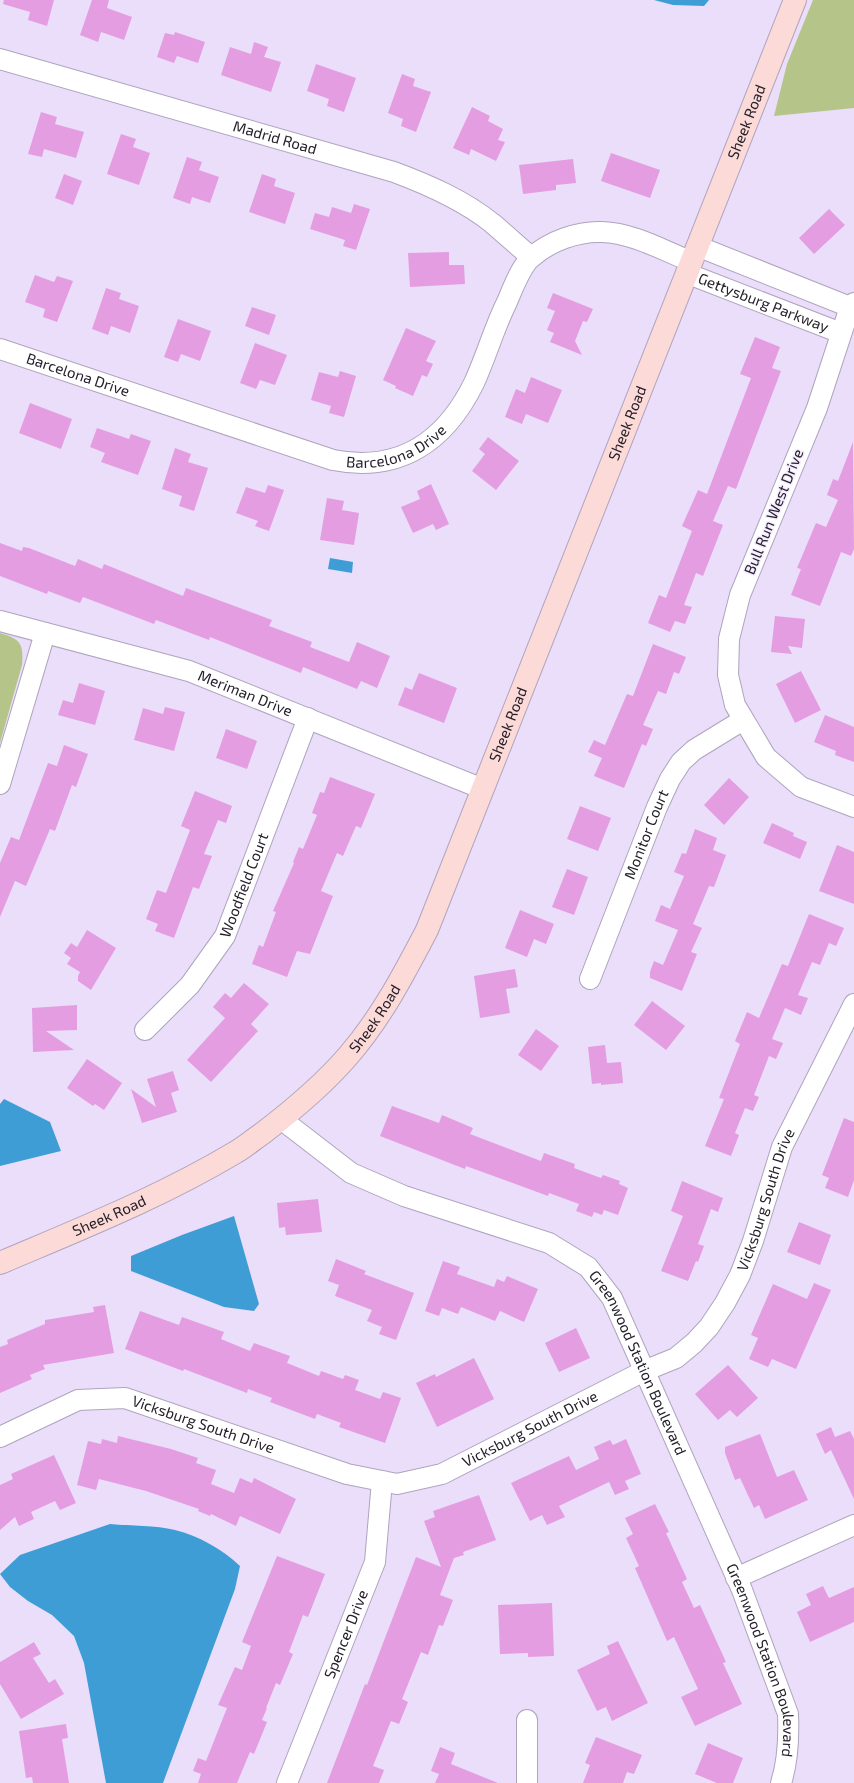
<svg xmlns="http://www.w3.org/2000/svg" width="854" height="1783" viewBox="0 0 854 1783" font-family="'Exo 2',sans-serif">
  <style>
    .green { fill: #b5c589 }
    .water { fill: #3f9dd6 }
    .building { fill: #e59de1 }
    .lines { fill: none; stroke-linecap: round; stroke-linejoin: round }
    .street-casing { stroke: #afa4be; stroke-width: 22 }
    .secondary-casing { stroke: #afa4be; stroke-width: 24 }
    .street { stroke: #fff; stroke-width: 20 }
    .secondary { stroke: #fcdad7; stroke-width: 22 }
    .labels { text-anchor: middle; stroke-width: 3; stroke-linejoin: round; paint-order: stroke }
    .street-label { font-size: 15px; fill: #25202a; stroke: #f5edff }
  </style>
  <rect width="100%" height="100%" fill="#eadefa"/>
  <path class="green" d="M813,0H854V108L774,116L787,64Z
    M0,633C20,639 24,643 22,665L0,743Z"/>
  <path class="water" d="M654,0H709L704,6L673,5Z
    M330,558L353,562L352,573L328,569Z
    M4,1099L50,1122L61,1151L0,1166V1104Z
    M234,1216L259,1304L254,1311L224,1307L131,1271V1256L182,1235Z
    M110,1524C131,1526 156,1525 175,1530C199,1536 222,1549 240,1566L235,1589L163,1783H106L84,1663L74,1636L52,1615L28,1601L10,1587L0,1574L20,1555Z"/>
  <path class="building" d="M4,0H54L47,26L28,20L30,12L3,4Z
    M92,0H109L107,8L132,17L124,40L101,32L98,42L80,35Z
    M175,32L205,42L198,63L177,56L174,63L157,57L165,33L174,35Z
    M254,42L268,47L264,57L281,62L271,92L221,75L230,47L251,54Z
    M316,64L356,78L344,112L327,106L329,99L307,91Z
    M402,74L415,79L413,86L431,92L416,132L401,126L403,119L388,113Z
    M472,107L490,116L488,121L503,129L498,140L505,142L496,161L471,149L469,155L453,148Z
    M41,112L57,117L55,124L84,132L76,158L44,149L42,157L28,154Z
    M121,134L136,139L133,147L150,153L139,185L107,174Z
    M611,153L660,170L650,198L601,181Z
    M187,157L202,162L199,170L219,177L210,203L192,197L190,204L173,198Z
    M573,159L576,183L556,185V190L523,194L519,165Z
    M64,174L82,181L73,205L55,198Z
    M262,174L276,179L274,186L295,193L285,224L249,212Z
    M354,204L370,209L356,250L343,246L345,240L310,229L315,213L329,217L332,207L351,213Z
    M829,209L845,225L814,254L799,238Z
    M449,252V265H464L465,284L410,287L408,253Z
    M35,275L54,282L57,276L73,281L57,322L43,317L45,309L25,302Z
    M106,288L121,293L119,299L139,306L130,333L111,326L108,335L92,329Z
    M553,293L593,309L587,322L583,321L575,341L582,355L550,342L554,333L547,330L555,311L547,308Z
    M252,307L276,315L269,335L245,326Z
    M178,319L211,331L200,361L181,354L178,362L164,357Z
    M406,328L436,341L426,361L433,364L427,377L422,375L413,396L395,388L396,386L383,380Z
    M755,337L780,347L772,368L781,371L736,489L728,486L713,521L723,525L703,576L696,573L684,605L692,607L685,624L675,621L670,632L648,623L659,595L666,598L692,531L682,526L698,490L707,494L751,378L740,374Z
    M255,343L287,355L275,385L260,380L256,389L240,383Z
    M340,371L356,376L344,417L329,413L331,406L311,400L319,372L338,377Z
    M531,377L562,390L548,423L526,414L522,424L505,417L516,389L525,393Z
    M30,403L72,419L61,449L19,433Z
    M97,428L129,439L131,434L151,441L138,475L101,462L105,453L90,447Z
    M488,437L519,461L496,490L472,471L485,454L479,449Z
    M853,442L854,549L851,556L841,552L820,606L791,595L801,569L797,568L816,523L826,527L838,500L827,495L833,479L838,481Z
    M175,448L191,454L188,462L208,468L194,511L179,506L182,496L162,489Z
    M431,484L449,524L436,530L433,524L413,533L401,507L420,499L417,491Z
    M268,485L284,490L269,531L255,526L258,521L236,513L246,487L265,493Z
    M327,498L344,501L342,510L359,513L354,545L320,540Z
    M0,543L22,551L23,547L29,548L75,566L78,559L102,569L104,564L183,596L186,588L272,620L269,626L312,642L310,647L349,662L357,642L390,656L377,688L361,681L357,689L303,667L301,673L210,637L209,640L156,620L154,624L83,597L80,603L48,591L47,594L0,576Z
    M775,616L805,619L802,648L788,646L792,654L771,652Z
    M653,644L686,657L679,674L674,672L666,694L658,691L643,725L653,729L646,746L642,744L624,788L594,776L602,758L588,752L594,740L605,745L627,694L633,696Z
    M801,671L821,710L795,723L776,684Z
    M419,673L457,688L444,723L398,705L405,687L412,690Z
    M79,683L105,691L95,725L58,715L63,700L73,703Z
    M165,707L185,712L174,751L134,740L143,708L163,714Z
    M825,715L854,727V762L835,755L836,751L814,742Z
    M226,729L257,741L247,769L216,758Z
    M64,745L88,754L76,787L72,785L55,831L50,829L26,886L15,881L0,917V863L11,837L19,840L48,763L57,766Z
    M330,777L375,794L361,828L356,826L343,856L337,853L321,891L333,896L310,954L297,951L287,977L252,964L259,945L263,947L276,912L273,911L294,863L293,862L299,847L303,849L317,815L312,813L320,792L324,793Z
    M729,778L749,797L724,825L704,805Z
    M195,791L232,806L226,823L218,820L204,854L212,856L199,889L193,887L174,938L155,931L158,924L146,919L157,890L166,893L190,830L181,826Z
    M580,806L611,818L598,851L567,839Z
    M772,823L794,833L793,836L807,842L800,859L763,843Z
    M695,829L717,838L713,850L726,855L714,887L709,886L693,924L702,928L691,952L697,954L682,991L650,978V972L654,961L663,965L678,930L655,921L661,905L670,909L684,876L674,872L682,853L686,854Z
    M837,845L854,852V904L819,891Z
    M567,869L588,877L574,915L552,907Z
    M520,910L554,924L546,944L534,939L527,957L505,948Z
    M809,914L844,928L836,946L829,943L820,965L812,962L798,995L808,998L801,1015L785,1008L772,1039L783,1043L776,1059L769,1056L754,1095L759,1097L753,1111L745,1108L735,1133L739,1135L731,1156L705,1146L724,1099L719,1098L740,1044L735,1041L747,1012L759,1018L782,964L788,966Z
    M87,930L116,948L91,990L78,981V976L80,972L67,964L71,958L64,953L71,943L77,947Z
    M515,969L518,987L506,989L510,1013L480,1018L474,976Z
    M244,983L269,1004L251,1024L258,1031L211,1082L187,1060L225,1018L213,1007L225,993L231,998Z
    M652,1001L685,1026L666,1050L634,1025Z
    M77,1005V1030L46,1031L74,1050L33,1052L32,1008Z
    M536,1029L559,1046L541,1071L518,1055Z
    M605,1045L607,1063L621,1062L623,1083L601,1085V1083L592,1084L588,1047Z
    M87,1059L122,1083L104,1110L95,1104L93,1106L67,1088Z
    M173,1071L179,1090L171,1093L177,1112L142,1123L131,1089L156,1107L147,1079Z
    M392,1106L439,1123L442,1115L473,1128L470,1134L541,1161L544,1153L575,1164L574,1168L601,1178L603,1175L620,1181L619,1184L628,1188L618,1215L604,1210L602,1215L594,1212L592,1217L576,1211L579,1204L549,1193L548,1196L466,1166L465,1169L380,1136Z
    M844,1118L854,1122V1180L848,1197L825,1188L829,1178L822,1175Z
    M682,1181L723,1198L718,1212L711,1209L698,1244L704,1246L698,1262L696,1261L688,1281L661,1271L683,1216L671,1211Z
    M318,1199L322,1232L286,1235L285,1227L279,1228L277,1203Z
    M799,1222L831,1235L820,1265L787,1252Z
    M336,1259L366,1271L364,1274L414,1293L396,1340L379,1334L382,1327L367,1321L372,1310L335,1296L339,1285L328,1281Z
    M443,1261L460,1267L457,1274L494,1287L497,1279L504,1282L507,1276L538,1289L524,1322L500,1311L495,1321L461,1307L458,1314L442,1308L439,1316L425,1311Z
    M814,1283L831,1290L796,1369L772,1359L768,1367L749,1359L758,1338L751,1335L773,1284L807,1299Z
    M105,1305L114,1353L43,1365L45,1369L30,1375L32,1379L0,1393V1347L8,1344L7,1340L45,1324V1320L94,1312L93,1307Z
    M140,1311L179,1325L182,1317L224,1332L221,1339L250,1351L254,1343L290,1356L287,1363L319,1376L321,1371L343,1379L345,1375L359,1380L355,1390L380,1399L383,1392L401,1398L385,1443L339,1427L341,1423L317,1414L315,1419L270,1402L272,1398L248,1389L247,1393L184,1369L183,1371L125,1349Z
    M576,1328L590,1358L559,1372L545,1343Z
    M474,1358L494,1399L437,1427L416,1383L435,1374L436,1377Z
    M728,1365L758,1398L737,1417L730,1410L718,1420L695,1394Z
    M831,1427L835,1437L850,1431L854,1439V1499L831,1450L825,1454L816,1434Z
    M760,1434L777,1477L794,1470L808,1500L765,1519L759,1505L754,1508L740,1478L735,1480L725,1453V1447Z
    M118,1436L171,1449L198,1458L196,1463L216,1470L211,1484L234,1493L240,1478L252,1483L254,1478L296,1499L280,1534L240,1516L236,1526L211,1514L210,1516L198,1511L199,1509L146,1491L99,1479L96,1490L77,1485L88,1441L101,1444L102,1439L117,1443Z
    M626,1439L641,1474L625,1481L629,1489L615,1495L609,1482L559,1506L565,1517L547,1525L542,1515L530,1521L511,1483L569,1456L576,1470L599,1459L594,1447L610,1440L613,1445Z
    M54,1455L76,1503L60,1510L55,1501L31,1512L34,1519L19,1526L15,1517L0,1530V1485L13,1479L11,1474Z
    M479,1495L496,1540L463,1552L464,1555L454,1558L440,1595L453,1600L443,1626L439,1625L428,1655L421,1652L402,1699L408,1702L399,1724L391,1721L373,1766L384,1770L379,1783H327L365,1684L367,1685L416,1557L441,1567L424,1521L435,1517L433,1511Z
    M655,1504L669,1532L666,1533L687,1579L682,1582L694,1608L700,1605L726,1662L723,1663L742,1704L695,1726L681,1697L698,1689L674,1637L667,1641L635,1568L639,1566L626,1538L633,1534L625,1518Z
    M277,1556L325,1574L308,1617L303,1615L289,1652L293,1654L280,1685L276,1683L266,1708H267L262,1720L267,1722L254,1754L250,1752L237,1783H198L201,1774L193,1771L198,1758L206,1761L227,1708L218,1705L235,1667L242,1670L251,1646L242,1642Z
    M823,1586L829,1598L854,1587V1622L810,1642L797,1612L811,1605L806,1594Z
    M552,1603L554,1656L528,1657V1653L500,1654L498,1605Z
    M618,1641L648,1703L612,1721L606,1707L597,1711L577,1670L610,1654L607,1646Z
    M34,1642L41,1654L33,1658L49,1683L55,1679L64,1694L21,1719L0,1684V1662Z
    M66,1724L68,1738L62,1739L69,1783H33L32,1777L26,1778L19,1731Z
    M596,1737L642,1755L634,1774L627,1772L623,1783H583L590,1765L585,1763Z
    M708,1743L743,1758L733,1783H717L695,1774Z
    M440,1747L455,1753L451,1764L498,1783H435L439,1774L431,1771Z"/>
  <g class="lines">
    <defs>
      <g id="street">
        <path id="s1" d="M0,59L394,172C429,185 463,200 492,223C505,234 518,246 531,257"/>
        <path d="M697,246L850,307"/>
        <path id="s2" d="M686,273L841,333"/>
        <path d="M854,303L850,307L817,408L740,595L729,639L728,675L735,705L766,757L801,787L854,807"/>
        <path id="s3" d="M0,349L333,460C399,473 445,442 474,383C486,357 494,328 507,302C512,290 522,264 532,257C550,241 578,231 602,232C633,233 662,250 690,261"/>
        <path id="s4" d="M0,621L189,671L483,789"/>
        <path d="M0,784L45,633"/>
        <path id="s5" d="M590,979L657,807L670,779L681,762L694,750L743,720"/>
        <path id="s6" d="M145,1030L190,985L225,936L308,718"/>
        <path id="s7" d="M281,1119L351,1173L404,1196L549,1243L588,1267L612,1298L742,1590L788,1714C789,1737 788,1761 781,1783"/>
        <path id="s8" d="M0,1437L78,1400L125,1398L347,1474L397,1484L442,1474L644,1371L676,1358L694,1343L709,1327L725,1303L740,1275L753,1241L782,1147L854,1004"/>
        <path d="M736,1578L854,1525"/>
        <path d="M527,1720V1783"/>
        <path id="s9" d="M287,1783L375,1562L382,1481"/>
      </g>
      <g id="secondary">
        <path id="s10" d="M0,1263C80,1229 161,1197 236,1152C245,1147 254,1139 263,1133C293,1110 323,1085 348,1056C381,1018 404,974 427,930L795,0"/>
      </g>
    </defs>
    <use href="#street" class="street-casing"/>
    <use href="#secondary" class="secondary-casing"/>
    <use href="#street" class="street"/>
    <use href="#secondary" class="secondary"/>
  </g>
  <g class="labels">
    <g class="street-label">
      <text dy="5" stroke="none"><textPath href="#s10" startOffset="1427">Sheek Road</textPath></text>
      <text dy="5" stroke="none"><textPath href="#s1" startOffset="286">Madrid Road</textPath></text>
      <text dy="5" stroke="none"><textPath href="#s2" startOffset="83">Gettysburg Parkway</textPath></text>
      <text dy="5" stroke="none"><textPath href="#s3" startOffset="82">Barcelona Drive</textPath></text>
      <text dy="5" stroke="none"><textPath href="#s10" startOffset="1103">Sheek Road</textPath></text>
      <text dy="5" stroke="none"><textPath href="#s3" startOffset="418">Barcelona Drive</textPath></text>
      <text transform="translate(774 512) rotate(-68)" y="5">Bull Run West Drive</text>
      <text dy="5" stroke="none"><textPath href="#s4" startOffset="256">Meriman Drive</textPath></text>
      <text dy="5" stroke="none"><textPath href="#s10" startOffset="779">Sheek Road</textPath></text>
      <text dy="5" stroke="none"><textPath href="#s5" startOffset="155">Monitor Court</textPath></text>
      <text dy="5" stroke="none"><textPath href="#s6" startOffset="178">Woodfield Court</textPath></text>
      <text dy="5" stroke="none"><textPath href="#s10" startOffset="455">Sheek Road</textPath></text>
      <text dy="5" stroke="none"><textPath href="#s8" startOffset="912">Vicksburg South Drive</textPath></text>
      <text dy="5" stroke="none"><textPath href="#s10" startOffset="119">Sheek Road</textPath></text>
      <text dy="5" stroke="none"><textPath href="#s7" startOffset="453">Greenwood Station Boulevard</textPath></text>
      <text dy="5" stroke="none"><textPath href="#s8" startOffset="216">Vicksburg South Drive</textPath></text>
      <text dy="5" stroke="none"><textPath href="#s8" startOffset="564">Vicksburg South Drive</textPath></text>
      <text dy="5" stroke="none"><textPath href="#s9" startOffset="160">Spencer Drive</textPath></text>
      <text dy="5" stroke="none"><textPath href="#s7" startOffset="777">Greenwood Station Boulevard</textPath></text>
    </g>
  </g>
</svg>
